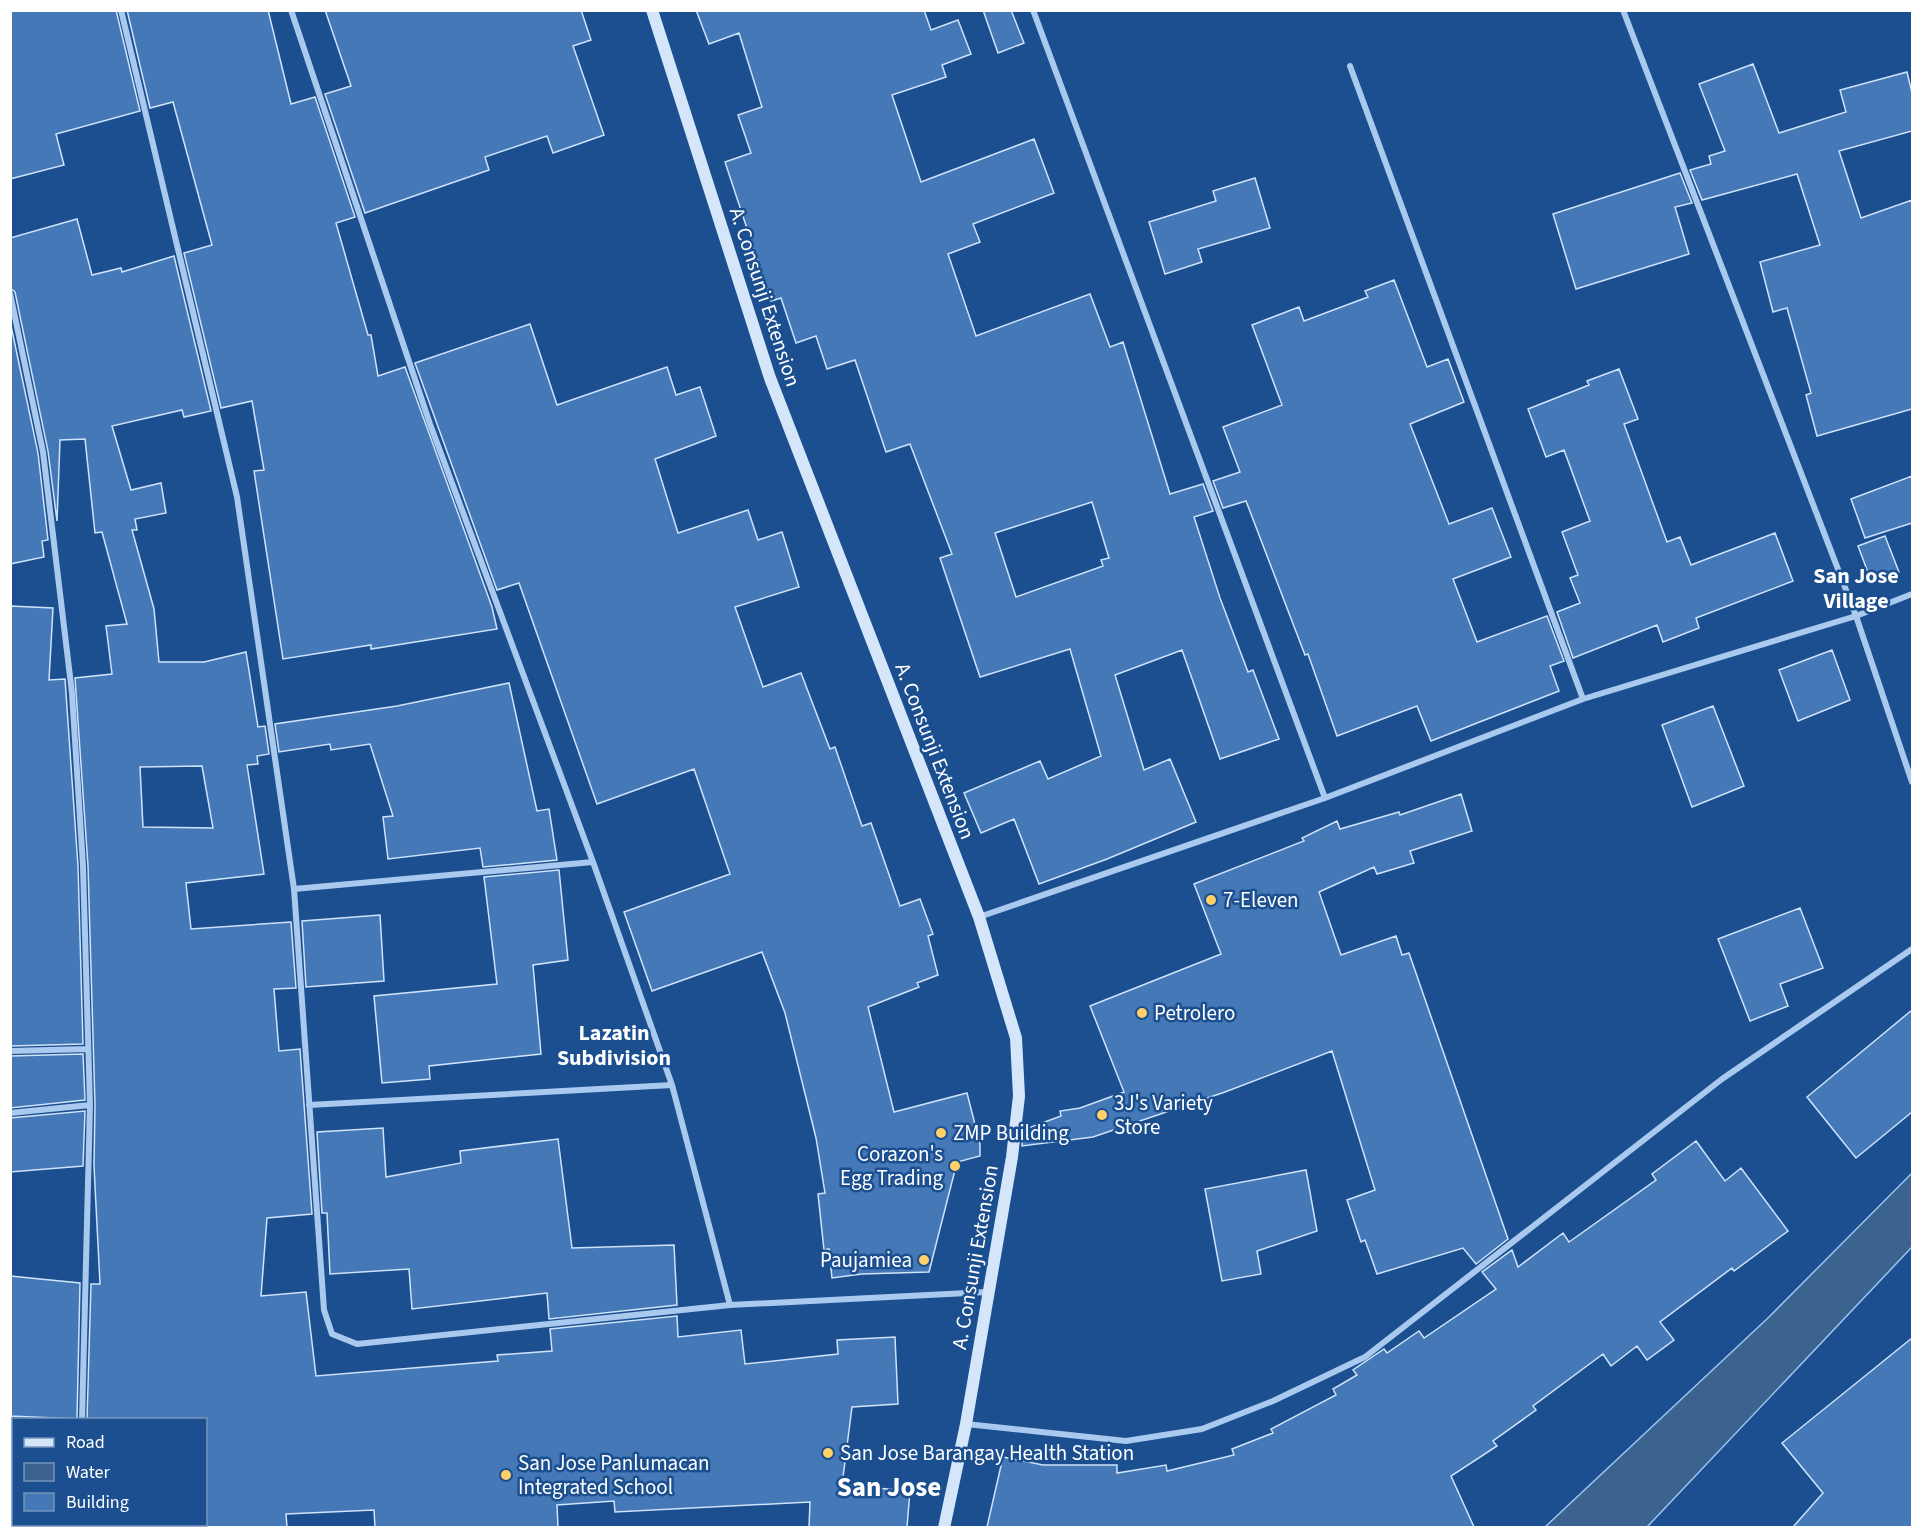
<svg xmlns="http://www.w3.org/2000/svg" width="1923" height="1538" viewBox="0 0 1923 1538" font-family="'Source Sans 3',sans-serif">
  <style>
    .water { fill: #3c6290; stroke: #9cc4f0; stroke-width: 1.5 }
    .building { fill: #4478b7; stroke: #cfe3fa; stroke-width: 1.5; fill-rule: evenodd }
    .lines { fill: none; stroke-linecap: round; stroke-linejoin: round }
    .street { stroke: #a9c9ee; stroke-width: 6 }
    .secondary { stroke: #d6e6fa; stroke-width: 12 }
    .poi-dot { fill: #ffd166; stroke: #1b4f8f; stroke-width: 2 }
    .labels { text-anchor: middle; stroke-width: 5; stroke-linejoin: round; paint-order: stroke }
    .street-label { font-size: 21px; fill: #fff; stroke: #1b4f8f }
    .poi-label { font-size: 21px; fill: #fff; stroke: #1b4f8f; text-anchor: start }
    .neighbourhood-label { font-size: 22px; font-weight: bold; fill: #fff; stroke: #1b4f8f }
    .district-label { font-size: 27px; font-weight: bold; fill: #fff; stroke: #1b4f8f }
  </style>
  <rect width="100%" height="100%" fill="#1b4f8f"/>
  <path class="water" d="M1912,1173V1247L1647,1527H1545L1769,1317Z"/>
  <path class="building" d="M10,10H116L140,111L56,134L64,165L10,179Z
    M127,10H268L291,104L315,97L355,217L336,223L368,335H371L378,376L405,367L492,607L497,629L371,649V645L283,659L254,471L264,470L252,401L221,408L184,253L212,245L173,102L150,108Z
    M325,10H581L591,40L573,46L604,135L553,153L547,136L485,157L489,170L365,213L325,94L351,86Z
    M696,10H924L931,30L958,20L971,54L942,65L946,77L892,95L921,182L1034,139L1054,193L973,224L980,242L948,254L976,336L1090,294L1110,347L1123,342L1170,494L1203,484L1213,511L1194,517L1220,598L1248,672L1253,670L1279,739L1220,759L1182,650L1115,675L1144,770L1170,759L1196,822L1107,859L1039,884L1014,819L981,833L964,793L1040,761L1048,779L1101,756L1070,649L980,677L940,558L952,554L910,444L886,452L855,360L827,369L816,336L796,343L781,298L771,301L725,162L751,153L738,115L762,107L739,33L709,44ZM1092,502L1109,558L1101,560L1103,566L1016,597L995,533Z
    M983,10H1011L1024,43L998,53Z
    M1753,64L1779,133L1846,112L1840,90L1907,72L1912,93V131L1839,151L1861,218L1912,200V409L1817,436L1806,395L1811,393L1787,308L1773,312L1760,262L1820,245L1797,174L1702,200L1690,170L1711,164L1709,156L1725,151L1699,84Z
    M1680,173L1692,203L1675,207L1689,254L1576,289L1553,214Z
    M1255,178L1270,228L1198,249L1202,262L1165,274L1149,222L1216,201L1213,191Z
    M77,219L92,275L121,268L122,272L174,256L211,411L184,417L182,410L112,426L131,490L161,483L166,513L135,519L137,530H132L154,609L159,662H204L246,652L258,727L265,726L269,754L257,756L258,764L247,765L264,874L186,883L191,929L291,922L296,988L274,989L279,1051L300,1049L312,1214L267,1218L261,1296L306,1292L316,1376L498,1361L497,1355L552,1351L550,1329L677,1316L678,1337L741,1330L745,1364L838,1354L837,1340L895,1337L898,1404L852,1407L842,1485L910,1491L907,1527H809L810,1502L615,1512L614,1501L557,1505L558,1527H375L374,1510L286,1514L287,1527H206V1419H87L91,1284H100L94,1166L95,1105L88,866L75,678L112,674L106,626L127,624L102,532L95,533L85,439L60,440L57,521L48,451L15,292L10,288V238ZM202,766L213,828L143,827L140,767Z
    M1394,280L1427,367L1448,359L1464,402L1410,424L1449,524L1492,508L1511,557L1453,579L1477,642L1547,616L1564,661L1550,666L1559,691L1431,741L1417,706L1337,736L1308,654L1305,655L1246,501L1223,508L1213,481L1240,472L1223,427L1282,405L1252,325L1299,307L1304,321L1368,297L1365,291Z
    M10,321L38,453L48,540L42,541L44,557L10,564Z
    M530,324L557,405L667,367L676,395L700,387L716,436L655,459L678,533L748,510L758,540L782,532L799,587L735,607L763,687L801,673L830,749L835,747L862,826L871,823L900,906L920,899L933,934L928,936L938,975L917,983L919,987L868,1007L894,1112L967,1093L980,1144V1156L957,1162L929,1272L862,1274L832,1278L829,1249L824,1250L818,1194L825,1193L816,1138L785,1013L762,952L652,991L624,912L730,874L694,769L597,804L519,583L497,590L415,363Z
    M1619,369L1638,419L1624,424L1667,542L1680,537L1691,565L1775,533L1793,581L1696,618L1699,628L1663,642L1657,625L1573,658L1557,612L1580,603L1570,578L1578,575L1562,532L1590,521L1564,450L1546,457L1528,409L1589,385L1587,381Z
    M1912,476V523L1865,538L1851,499Z
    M1885,536L1899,572L1872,583L1858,546Z
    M10,606L53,608L49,680L65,679L78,866L83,1044L10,1046Z
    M1832,650L1850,700L1798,721L1779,670Z
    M509,683L537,811L549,809L557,860L483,867L480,848L388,859L383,817L393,816L370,744L331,750L330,744L279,752L275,724L397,706Z
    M1713,706L1744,786L1692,807L1662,725Z
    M1461,794L1472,831L1410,851L1414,863L1377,874L1374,867L1319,892L1341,955L1396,936L1402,955L1409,953L1508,1239L1476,1264L1463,1248L1377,1274L1365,1240L1361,1242L1347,1200L1375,1190L1332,1051L1225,1092L1093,1137L1022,1146L1023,1130L1061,1116L1060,1111L1080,1108L1124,1092L1090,1006L1221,954L1194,884L1304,841L1302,838L1337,821L1340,829L1399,812L1400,815Z
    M559,870L568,960L533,965L541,1054L429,1066L430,1079L382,1083L374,996L497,984L484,877Z
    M1800,908L1823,968L1780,984L1788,1006L1750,1021L1718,939Z
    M380,915L384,981L306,987L302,921Z
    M1912,1010V1112L1856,1158L1807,1097Z
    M83,1054L85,1100L10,1108V1056Z
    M85,1111L83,1166L10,1172V1118Z
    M383,1128L386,1177L461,1163L460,1151L558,1139L572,1248L674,1245L677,1305L549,1319L547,1293L412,1309L409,1269L330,1274L327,1213H322L317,1132Z
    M1696,1141L1725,1181L1741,1168L1788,1231L1734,1271L1732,1268L1660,1322L1674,1340L1647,1360L1637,1346L1611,1366L1603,1354L1533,1406L1536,1410L1493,1441L1497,1446L1451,1476L1474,1527H987L1003,1457L1043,1465H1117V1473L1166,1465L1167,1471L1234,1455L1232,1449L1273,1433L1271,1429L1336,1395L1333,1389L1357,1375L1353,1370L1384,1349L1387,1353L1419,1331L1424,1338L1496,1289L1482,1272L1512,1250L1518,1267L1563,1233L1569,1242L1656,1180L1652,1174Z
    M1306,1170L1317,1231L1257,1251L1261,1274L1222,1281L1205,1189Z
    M10,1276L80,1283L77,1419L10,1416Z
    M1912,1338V1527H1793L1823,1493L1782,1443Z"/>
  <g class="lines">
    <path class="street" d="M121,10L237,497L294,889L324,1310L332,1334L357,1344L730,1305L987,1292
      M291,10L430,424L593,862L672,1085L730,1305
      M1033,10L1325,798
      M1623,10L1856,616L1912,782
      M1350,66L1583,699
      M10,293L43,452L72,693L83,866L90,1105L82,1420
      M294,889L593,862
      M979,917L1325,798L1583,699L1856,616L1912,594
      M10,1051L88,1049
      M309,1105L672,1085
      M10,1113L90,1105
      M966,1424L1126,1441L1202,1429L1273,1401L1365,1357L1722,1079L1912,949
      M78,1528V1524"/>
    <path class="secondary" d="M652,10L770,378L979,917L1016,1038L1019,1096L1012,1157L966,1424L944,1528"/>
  </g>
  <g class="poi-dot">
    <circle cx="1211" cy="900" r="6"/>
    <circle cx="1142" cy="1013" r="6"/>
    <circle cx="1102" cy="1115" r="6"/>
    <circle cx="941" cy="1133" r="6"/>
    <circle cx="955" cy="1166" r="6"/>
    <circle cx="924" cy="1260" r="6"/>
    <circle cx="828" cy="1453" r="6"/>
    <circle cx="506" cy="1475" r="6"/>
  </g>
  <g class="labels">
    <g class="street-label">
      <text transform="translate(765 297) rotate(72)" y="7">A. Consunji Extension</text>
      <text transform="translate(935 751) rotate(69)" y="7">A. Consunji Extension</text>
      <text transform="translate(975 1257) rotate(-80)" y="7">A. Consunji Extension</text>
    </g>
    <g class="poi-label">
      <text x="1223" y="907">7-Eleven</text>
      <text x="1154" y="1020">Petrolero</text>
      <text x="1114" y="1110">3J's Variety<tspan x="1114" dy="24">Store</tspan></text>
      <text x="953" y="1140">ZMP Building</text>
      <text x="943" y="1161" text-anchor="end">Corazon's<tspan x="943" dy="24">Egg Trading</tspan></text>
      <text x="912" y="1267" text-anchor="end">Paujamiea</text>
      <text x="840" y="1460">San Jose Barangay Health Station</text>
      <text x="518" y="1470">San Jose Panlumacan<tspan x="518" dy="24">Integrated School</tspan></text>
    </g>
    <g class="neighbourhood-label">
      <text x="1856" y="583">San Jose<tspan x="1856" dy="25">Village</tspan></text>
      <text x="614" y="1040">Lazatin<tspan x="614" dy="25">Subdivision</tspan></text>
    </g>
    <g class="district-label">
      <text x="889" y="1496">San Jose</text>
    </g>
  </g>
  <rect width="1923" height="1538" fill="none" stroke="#ffffff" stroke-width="24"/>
  <rect x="12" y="1418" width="195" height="108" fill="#1b4f8f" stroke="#7695bc" stroke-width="1.5"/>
  <rect x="24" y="1438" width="30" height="9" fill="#d6e6fa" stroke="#7695bc" stroke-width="1.5"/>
  <text x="66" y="1448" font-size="18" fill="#ffffff">Road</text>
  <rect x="24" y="1463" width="30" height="18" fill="#3c6290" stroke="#7695bc" stroke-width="1.5"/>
  <text x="66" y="1478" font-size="18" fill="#ffffff">Water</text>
  <rect x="24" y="1493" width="30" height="18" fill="#4478b7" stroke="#7695bc" stroke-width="1.5"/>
  <text x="66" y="1508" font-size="18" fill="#ffffff">Building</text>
</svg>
